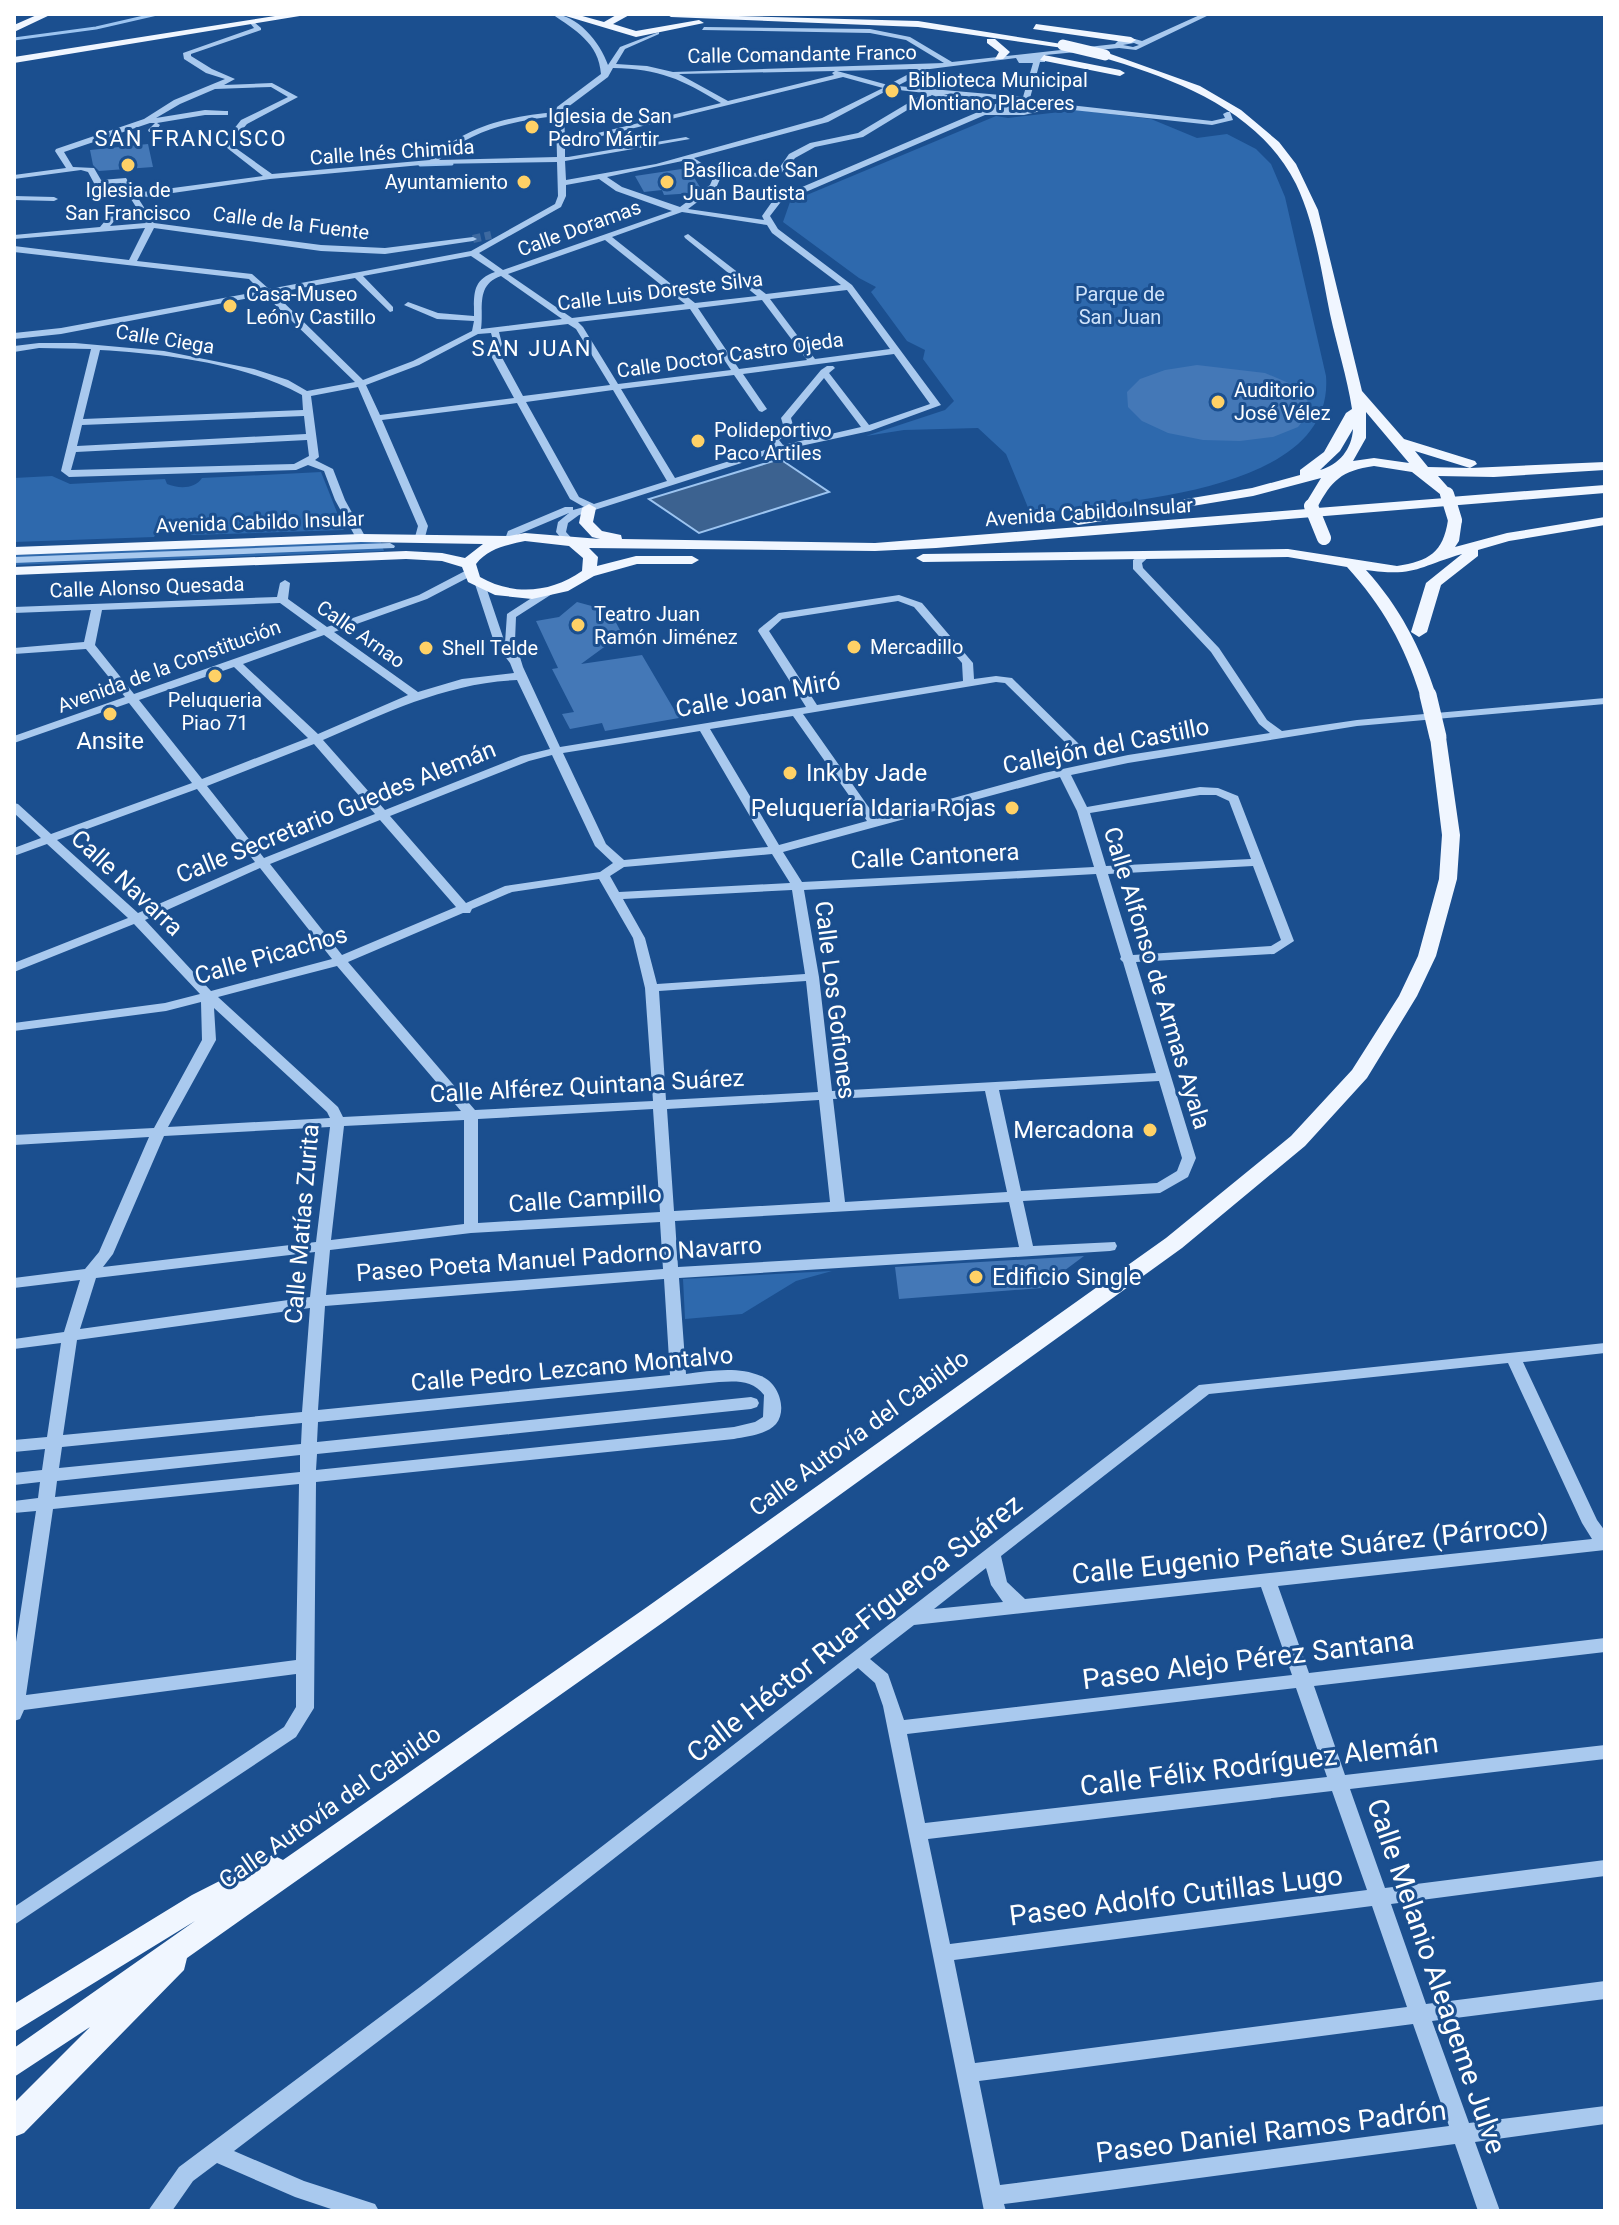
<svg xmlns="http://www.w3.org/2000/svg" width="1619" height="2225" viewBox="0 0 1619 2225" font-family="Roboto,sans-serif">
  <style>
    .green { fill: #2e69ad }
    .water { fill: #3c6290; stroke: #9cc4f0; stroke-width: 2 }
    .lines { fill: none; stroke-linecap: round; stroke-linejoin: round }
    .stream { stroke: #9cc4f0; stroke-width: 3 }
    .building { fill: #4478b7 }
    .minor-tunnel { stroke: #3d69a0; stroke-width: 8; stroke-dasharray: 8 4; stroke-linecap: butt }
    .minor { fill: #a9c9ee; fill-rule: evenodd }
    .major { fill: #f0f6ff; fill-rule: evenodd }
    .major-bridge-far2 { stroke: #f0f6ff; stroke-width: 11 }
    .major-bridge-far1 { stroke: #f0f6ff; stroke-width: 14 }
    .major-bridge { stroke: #f0f6ff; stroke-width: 17 }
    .poi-dot { fill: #ffd166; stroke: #1b4f8f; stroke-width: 3 }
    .labels { text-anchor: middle; stroke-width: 6; stroke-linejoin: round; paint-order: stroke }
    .far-street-label { font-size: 20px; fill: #fff; stroke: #1b4f8f }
    .far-poi-label { font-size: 20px; fill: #fff; stroke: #1b4f8f; text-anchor: start }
    .far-park-label { font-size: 20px; fill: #cfe3fa; stroke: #1b4f8f }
    .far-neighbourhood-label { font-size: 22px; letter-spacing: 2px; fill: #fff; stroke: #1b4f8f }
    .street-label { font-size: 24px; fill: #fff; stroke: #1b4f8f }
    .poi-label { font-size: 24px; fill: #fff; stroke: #1b4f8f; text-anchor: start }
    .near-street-label { font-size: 28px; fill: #fff; stroke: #1b4f8f }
  </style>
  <rect width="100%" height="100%" fill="#1b4f8f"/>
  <path class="green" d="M1078,110L1151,119L1197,138L1227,134L1256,149L1271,164L1285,197L1326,376C1335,493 1123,500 1042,513L1029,510L1006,454L978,428L904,430L866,436L945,410L954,401L923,359L925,350L907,341L871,292L876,287L859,278L783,222L790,202L996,116L1008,118Z
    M321,472L344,530L191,535L190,530C179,524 161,524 154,537L14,542V478L52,476L70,484L165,479L167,484C179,489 195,489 202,478Z
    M380,540L384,551L14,565V555Z
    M832,1271L796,1281L742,1314L685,1319L683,1279Z"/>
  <path class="water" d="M780,459L829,492L699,533L649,499Z"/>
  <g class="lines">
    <path class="stream" d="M14,39L96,28L157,14
      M420,165L452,164"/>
  </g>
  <path class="building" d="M148,144L153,167L99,171L93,165L90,150Z
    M688,168L700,187H692L694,193L664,195L662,190L644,192L635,176Z
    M1197,365L1265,373L1291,384L1307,398L1309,413L1298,427L1273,437L1240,441L1203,440L1168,433L1142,421L1128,407L1127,392L1140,379L1165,370Z
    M577,602L610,611L622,634L581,664L642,655L679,718L605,731L602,723L570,729L562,714L574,712L552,669L558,668L536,621L559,617Z
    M1084,1256L1041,1288L899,1299L895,1267Z"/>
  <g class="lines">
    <path class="minor-tunnel" d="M473,239L491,235"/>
    <path class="minor" d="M552,14C577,14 600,42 608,65L620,47L659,32V34L625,49L616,64L647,66L673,72L944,63L906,40L870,33L702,30L704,27L870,29L910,37L952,62L1115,44L1119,40L1135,39L1142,41L1202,14H1211L1136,50L1119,48L1045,55V62H1040L1030,98L1043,102L1212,121L1225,118L1223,114L1227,112H1230L1233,120L1212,125L1045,107V110L1024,115H985L780,203L770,216L778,229L852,285L941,405L870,431L782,450L579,515L568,523L566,532L575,542L574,544H566L556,532L558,522L569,513L517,535L514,541L505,539L508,531L565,507H573V510L584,507L570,499L517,403L382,420L428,526L425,537L420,540L415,537L418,526L358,387L311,396L319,457L315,460L333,469L345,500L366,538L365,540L356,538L335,500L324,471L308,465L296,470L69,477L61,471L91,349L39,348L14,352V346L39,343H75L164,351L254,369L288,380L307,391L355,382L265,295L61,334L14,339V333L61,328L261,291L249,279L14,252V246L129,260L145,228L14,239V235L100,227L114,210L136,207L121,183L95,185L88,172L81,170L14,179V175L66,168L55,151L56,149L144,119L174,100L225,79L206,73L184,59L183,53L254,28L250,23L253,21L261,28V30L191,54V56L212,69L235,79L224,85L272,83L298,97L247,124L230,144L272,174L430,160C464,126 510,116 556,112L557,107L601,74C599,43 575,30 552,14ZM1134,43L1139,45L1133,47L1123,45ZM1016,58L1019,63H1033L1023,97L897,86L930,69ZM613,68C660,69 681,79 721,103L565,141L564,110L608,77ZM918,69L888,85L837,71ZM835,71L832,73L834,75L728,101L679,74ZM843,77L883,88L822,118L656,164L566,180L565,161L690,139L686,137L568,157H565V145ZM271,87L288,97L241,120L222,144L263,176L135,193L126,178L101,180L94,168L73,167L64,152L150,123H155L148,130L149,132H176V128H158L160,125L157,123L205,115H228V111H225L205,110L156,118L180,104L215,89ZM890,89L925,93L858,133L810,143L789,154L780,167L768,172L719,175L694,158L828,122ZM944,94L1005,100L984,109ZM932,95L978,112L774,199L762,216L764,220L688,209L716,188L720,179L769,176L786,171L795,158L815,147L863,137ZM1026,101L1037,104L1038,107L1024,111L1008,105ZM556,116L557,157L439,160C470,129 515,121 556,116ZM687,160L713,178L710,185L680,207L622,187L607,177ZM557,162L558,196L555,204L471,251L269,289L252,274L137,261L154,228L321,251L385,254L473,241L477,239L473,237L385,248L321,245L154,223L138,198L270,179L432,164ZM599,179L616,191L672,211L503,270L479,253L561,207L566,196V185ZM139,211L146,223L110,226L120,214ZM682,212L767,225L772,233L841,285L766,294L688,234L684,236L685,238L757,296L695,303L612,237ZM605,240L685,304L572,318L508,274ZM471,256L495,272C472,280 474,294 474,316L438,313L408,302L404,305L437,319L474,321L472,331L413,361L363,380L274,293L355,278L390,312L393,311V307L363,276ZM501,276L562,319L481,329C484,309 475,285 501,276ZM847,290L890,349L815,359L770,299ZM762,300L807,360L739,369L698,308ZM690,309L731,370L618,384L583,327L578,322ZM568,324L576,329L610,385L523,396L499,352L502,344L499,332ZM491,333L494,344L489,352L514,398L380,415L366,385L419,365L478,334ZM100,350C167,354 242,363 302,395L303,410L83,419ZM894,354L930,404L869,425L829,373L835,368L833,366H827L821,370L781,418L784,428L769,439L774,447L675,478L621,389L734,375L759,411L762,412L767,409L743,374ZM824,378L861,427L783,445L779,440L794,429L791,418ZM613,390L667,481L594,504L579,497L526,402ZM304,416L306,434L77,446L82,425ZM307,440L309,456L294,464L71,470L76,452Z
      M14,196L54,197L58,199L54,201L14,200Z
      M390,543L395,546L394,548L14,563V557Z
      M1147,551L1152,554L1142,563L1143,568L1219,648L1267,720L1282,731L1357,720L1605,698V704L1357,726L1128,763L1071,775L1087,807L1200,787L1218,788L1238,796L1294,941L1274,954L1136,962L1196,1158L1188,1177L1160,1193L1023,1201L1033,1246L1115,1242L1117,1246L1115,1250L1110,1251L679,1278L686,1374C710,1371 737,1366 761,1376C778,1382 788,1409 776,1424C766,1435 747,1436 734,1439L316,1482L314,1708L296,1737L14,1925V1907L284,1727L296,1707V1674L24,1710L20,1719L14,1721V1655L36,1511L14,1513V1501L38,1498L40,1482L14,1485V1473L42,1470L45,1449L14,1452V1440L47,1437L61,1343L14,1349V1339L64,1332L80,1280L14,1288V1278L85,1269L99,1252L149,1137L14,1145V1135L154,1128L202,1040L201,1002L166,1011L14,1031V1023L165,1003L200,994L134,924L14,972V963L128,918L47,844L14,856V848L41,838L14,813V803L18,804L51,834L192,783L129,703L14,743V736L125,697L86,649L14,654V648L84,642L91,610L14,613V607L277,597L280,583L285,580L290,583L288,599L327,627L419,595L465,571H473V575L427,599L334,632L418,692L462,679L514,673L510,663L494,642L475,584L476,582L480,581L485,584L505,643L507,614L544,590H552V594L516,617L515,641L523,667L560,747L806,707L758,631L759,629L779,613L899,595L922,603L973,663L974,679L996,676L1012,678L1079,744L1077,746H1069L1005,683L996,682L803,714L877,819L1044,773L1128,755L1270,733L1259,724L1211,652L1133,569V560ZM898,601L914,607L962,663L963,681L817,705L769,631L782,619ZM280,603L317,630L134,694L95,645L102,610ZM324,635L408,695L318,734L243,664ZM234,667L308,738L202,779L139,700ZM517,680L550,749L521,756L385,810L323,740C387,712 447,683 517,680ZM793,716L867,821L779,845L710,729ZM700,731L768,847L624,860L606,844L563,753ZM314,744L375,814L264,858L207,786ZM552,755L595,846L613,863L600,872L505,886L466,903L390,816L529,761ZM1060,777L1077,811L1094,867L802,882L783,852ZM197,789L255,862L138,913L57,840ZM1200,795H1216L1229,801L1251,859L1106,866L1090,813ZM380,820L456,907L342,955L270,864ZM772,854L790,883L619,892L610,876L624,867ZM1253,866L1281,940L1271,946L1133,955L1108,874ZM260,868L332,959L211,991L145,920ZM1096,874L1121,957L1120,959L1123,962L1156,1073L832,1091L819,977L804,890ZM599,879L633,938L645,988L653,1101L475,1110L348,962L463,913H470L472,909L512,892ZM792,890L805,974L657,984L645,938L623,899ZM337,966L461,1111L343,1117L338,1107L218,997ZM806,981L818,1092L666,1100L659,991ZM214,1008L327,1112L330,1118L168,1127L216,1040ZM1159,1081L1182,1158L1177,1171L1157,1183L1021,1191L999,1090ZM985,1091L1007,1192L845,1202L833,1099ZM819,1100L830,1202L674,1211L667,1109ZM653,1109L660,1212L478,1223V1119ZM464,1120V1224L331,1240L344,1126ZM330,1127L316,1242L103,1267L113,1254L164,1136ZM1009,1202L1019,1247L678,1267L675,1221ZM660,1222L663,1269L326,1295L330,1250L471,1233ZM315,1252L310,1297L80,1329L96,1278ZM664,1279L670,1375L318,1410L325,1306ZM310,1308L302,1412L63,1435L77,1340ZM719,1382C736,1381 753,1380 764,1395L763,1417L755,1422L734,1427L316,1470L317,1454L751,1409L757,1407L759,1403L757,1399L751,1397L317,1442L318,1422ZM302,1423L301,1444L59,1468L62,1447ZM300,1455V1472L55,1497L57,1481ZM299,1484L296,1660L26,1695L53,1509Z
      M1605,1343V1353L1523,1362L1597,1520L1605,1531V1550L1278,1586L1309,1673L1605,1638V1652L1314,1686L1345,1775L1605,1745V1759L1350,1789L1385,1888L1605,1860V1876L1391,1904L1426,2004L1605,1981V1999L1432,2021L1469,2123L1605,2106V2124L1475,2142L1500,2211H1478L1455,2144L1004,2204L1006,2211H984L883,1706L875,1683L858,1668L434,1999L234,2151L304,2181L375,2204L379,2211H337L295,2197L217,2163L193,2181L172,2211H148L179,2167L420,1987L1199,1385ZM1508,1363L1582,1523L1592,1539L1025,1599L1007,1582L1001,1556L1209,1394ZM986,1568L991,1585L1003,1602L934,1609ZM1261,1587L1292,1675L904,1720L888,1674L870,1659L914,1625ZM1296,1688L1327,1777L925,1823L907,1734ZM1332,1791L1367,1890L950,1944L928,1839ZM1372,1906L1407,2007L975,2063L954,1960ZM1413,2024L1449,2126L1000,2185L979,2081Z"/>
    <path class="major" d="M39,14H52L14,32V25Z
      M288,14H312L14,63V57Z
      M559,14H575L604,22L618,14H631L613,24L636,31L699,20L704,23L636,37Z
      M666,14L918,21L1068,45L1063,48L918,27L671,17Z
      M1036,24L1131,37L1136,40L1131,43L1033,29Z
      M987,39H995L1010,52L1003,59H995L999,52L987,43Z
      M1105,52L1200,86L1241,110L1279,142L1296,164L1318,210L1362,391L1404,439L1475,461L1477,464L1470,468L1605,462V470L1494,477L1438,476L1454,494L1450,497L1605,485V493L936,548L875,551L589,548L598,557L597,566L636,556H692L699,560L692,564H637L594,576L568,591L532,599L495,595L468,582L462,567L442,561L406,559L14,575V567L406,551L442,553L465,558L483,544L361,542L14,555V547L361,534L509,536L525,533L600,539L592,537L579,523L582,508L589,504L596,508L593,522L602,531L621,535L622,539L875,543L1307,509L1304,506L1321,478L1253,496L1078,525L1071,521L1078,517L1252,488L1300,475V470L1324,452L1346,413L1352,409C1347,377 1337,346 1330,314C1321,270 1315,224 1296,184C1259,110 1175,79 1101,57ZM1366,412L1409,463L1374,458L1353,461L1366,438ZM1353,429C1352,449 1339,465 1320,470L1340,451ZM1415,451L1470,468L1428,467ZM1374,466L1412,472L1445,498L1317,508C1332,480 1341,471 1374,466ZM525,541L569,546L583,558L582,571C551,593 513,596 480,577L476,564C488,548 507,545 525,541Z
      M1044,55L1120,70L1125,73L1120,76L1040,60Z
      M1455,516L1462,520L1459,541L1455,547L1507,533L1605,517V525L1509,541L1478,550V556L1441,585L1427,632L1419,637L1411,632L1426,583L1462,554C1417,567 1416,577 1366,570C1399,606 1421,648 1436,695L1428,700L1420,695C1405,646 1382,605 1347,567L1288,557L923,562L916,558L923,554L1288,549L1397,566C1429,561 1443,553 1448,520Z
      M1438,732L1446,737L1460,835L1457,879L1436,956L1417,996L1367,1078L1305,1146L1182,1248L665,1621L187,1958L184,1970L24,2133L14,2137V2103L90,2027L14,2077V2048L195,1921L14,2032V2004L192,1895L263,1859L273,1855L283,1860L647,1607L1166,1238L1291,1136L1352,1070L1399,996L1418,956L1439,879L1442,835L1430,737Z"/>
    <path class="major-bridge-far2" d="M1063,45L1105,55"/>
    <path class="major-bridge-far1" d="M1447,494L1455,520
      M1311,506L1324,538"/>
    <path class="major-bridge" d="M1428,695L1438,737"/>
  </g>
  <g class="poi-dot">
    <circle cx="892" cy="91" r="8"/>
    <circle cx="532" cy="127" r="8"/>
    <circle cx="128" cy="165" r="8"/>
    <circle cx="524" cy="182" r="8"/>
    <circle cx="667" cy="182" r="8"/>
    <circle cx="230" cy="306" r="8"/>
    <circle cx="1218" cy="402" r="8"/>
    <circle cx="698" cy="441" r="8"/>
    <circle cx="578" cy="625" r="8"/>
    <circle cx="854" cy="647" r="8"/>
    <circle cx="426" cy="648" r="8"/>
    <circle cx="215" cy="676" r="8"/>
    <circle cx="110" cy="714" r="8"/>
    <circle cx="790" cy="773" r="8"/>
    <circle cx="1012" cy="808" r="8"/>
    <circle cx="1150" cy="1130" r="8"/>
    <circle cx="976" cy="1277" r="8"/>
  </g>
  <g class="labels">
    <g class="far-street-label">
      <text transform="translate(802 54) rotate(-1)" y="7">Calle Comandante Franco</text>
      <text transform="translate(392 152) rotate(-4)" y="7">Calle Inés Chimida</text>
      <text transform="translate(291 223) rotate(7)" y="7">Calle de la Fuente</text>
      <text transform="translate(579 228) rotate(-20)" y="7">Calle Doramas</text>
      <text transform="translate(660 291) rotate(-7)" y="7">Calle Luis Doreste Silva</text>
      <text transform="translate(165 339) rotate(9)" y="7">Calle Ciega</text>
      <text transform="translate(730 355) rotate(-8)" y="7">Calle Doctor Castro Ojeda</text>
      <text transform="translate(1089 512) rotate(-4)" y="7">Avenida Cabildo Insular</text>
      <text transform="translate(260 522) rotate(-2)" y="7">Avenida Cabildo Insular</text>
      <text transform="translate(147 587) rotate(-2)" y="7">Calle Alonso Quesada</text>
      <text transform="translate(361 634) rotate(35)" y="7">Calle Arnao</text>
      <text transform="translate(169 666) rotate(-20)" y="7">Avenida de la Constitución</text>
    </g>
    <g class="far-poi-label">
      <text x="908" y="87">Biblioteca Municipal<tspan x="908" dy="23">Montiano Placeres</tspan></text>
      <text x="548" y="123">Iglesia de San<tspan x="548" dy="23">Pedro Mártir</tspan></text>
      <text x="683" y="177">Basílica de San<tspan x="683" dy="23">Juan Bautista</tspan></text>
      <text x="508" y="189" text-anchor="end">Ayuntamiento</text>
      <text x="128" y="197" text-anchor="middle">Iglesia de<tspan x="128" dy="23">San Francisco</tspan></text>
      <text x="246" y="301">Casa-Museo<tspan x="246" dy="23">León y Castillo</tspan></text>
      <text x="1234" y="397">Auditorio<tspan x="1234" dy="23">José Vélez</tspan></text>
      <text x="714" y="437">Polideportivo<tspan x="714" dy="23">Paco Artiles</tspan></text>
      <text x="594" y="621">Teatro Juan<tspan x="594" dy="23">Ramón Jiménez</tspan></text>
      <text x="870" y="654">Mercadillo</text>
      <text x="442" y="655">Shell Telde</text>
      <text x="215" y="707" text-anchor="middle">Peluqueria<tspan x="215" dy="23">Piao 71</tspan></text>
    </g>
    <g class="far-park-label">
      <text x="1120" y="301">Parque de<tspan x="1120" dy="23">San Juan</tspan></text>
    </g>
    <g class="far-neighbourhood-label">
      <text x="191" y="146">SAN FRANCISCO</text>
      <text x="532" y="356">SAN JUAN</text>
    </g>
    <g class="street-label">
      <text transform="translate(758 695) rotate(-10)" y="8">Calle Joan Miró</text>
      <text transform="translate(1106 746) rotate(-11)" y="8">Callejón del Castillo</text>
      <text transform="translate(336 812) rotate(-22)" y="8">Calle Secretario Guedes Alemán</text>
      <text transform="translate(935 856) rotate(-3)" y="8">Calle Cantonera</text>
      <text transform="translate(127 883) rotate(43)" y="8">Calle Navarra</text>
      <text transform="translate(271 955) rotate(-16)" y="8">Calle Picachos</text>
      <text transform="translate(1157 978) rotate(73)" y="8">Calle Alfonso de Armas Ayala</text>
      <text transform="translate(835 1000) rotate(83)" y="8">Calle Los Gofiones</text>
      <text transform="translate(587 1086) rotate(-3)" y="8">Calle Alférez Quintana Suárez</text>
      <text transform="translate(585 1199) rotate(-4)" y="8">Calle Campillo</text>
      <text transform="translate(302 1224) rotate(-85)" y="8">Calle Matías Zurita</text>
      <text transform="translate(559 1259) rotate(-4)" y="8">Paseo Poeta Manuel Padorno Navarro</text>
      <text transform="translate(572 1369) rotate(-5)" y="8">Calle Pedro Lezcano Montalvo</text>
      <text transform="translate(859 1433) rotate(-36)" y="8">Calle Autovía del Cabildo</text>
      <text transform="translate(330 1807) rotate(-35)" y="8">Calle Autovía del Cabildo</text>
    </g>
    <g class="poi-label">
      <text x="110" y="749" text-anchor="middle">Ansite</text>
      <text x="806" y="781">Ink by Jade</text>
      <text x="996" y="816" text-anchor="end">Peluquería Idaria Rojas</text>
      <text x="1134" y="1138" text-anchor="end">Mercadona</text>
      <text x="992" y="1285">Edificio Single</text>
    </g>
    <g class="near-street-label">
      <text transform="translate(1310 1549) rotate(-6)" y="10">Calle Eugenio Peñate Suárez (Párroco)</text>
      <text transform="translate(854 1628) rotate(-38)" y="10">Calle Héctor Rua-Figueroa Suárez</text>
      <text transform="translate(1248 1659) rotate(-7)" y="10">Paseo Alejo Pérez Santana</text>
      <text transform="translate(1259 1764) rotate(-7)" y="10">Calle Félix Rodríguez Alemán</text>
      <text transform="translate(1176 1895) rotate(-7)" y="10">Paseo Adolfo Cutillas Lugo</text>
      <text transform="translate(1437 1976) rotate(71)" y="10">Calle Melanio Aleageme Julve</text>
      <text transform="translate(1271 2131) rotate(-7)" y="10">Paseo Daniel Ramos Padrón</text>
    </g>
  </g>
  <rect width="1619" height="2225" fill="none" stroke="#ffffff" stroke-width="32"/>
</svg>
